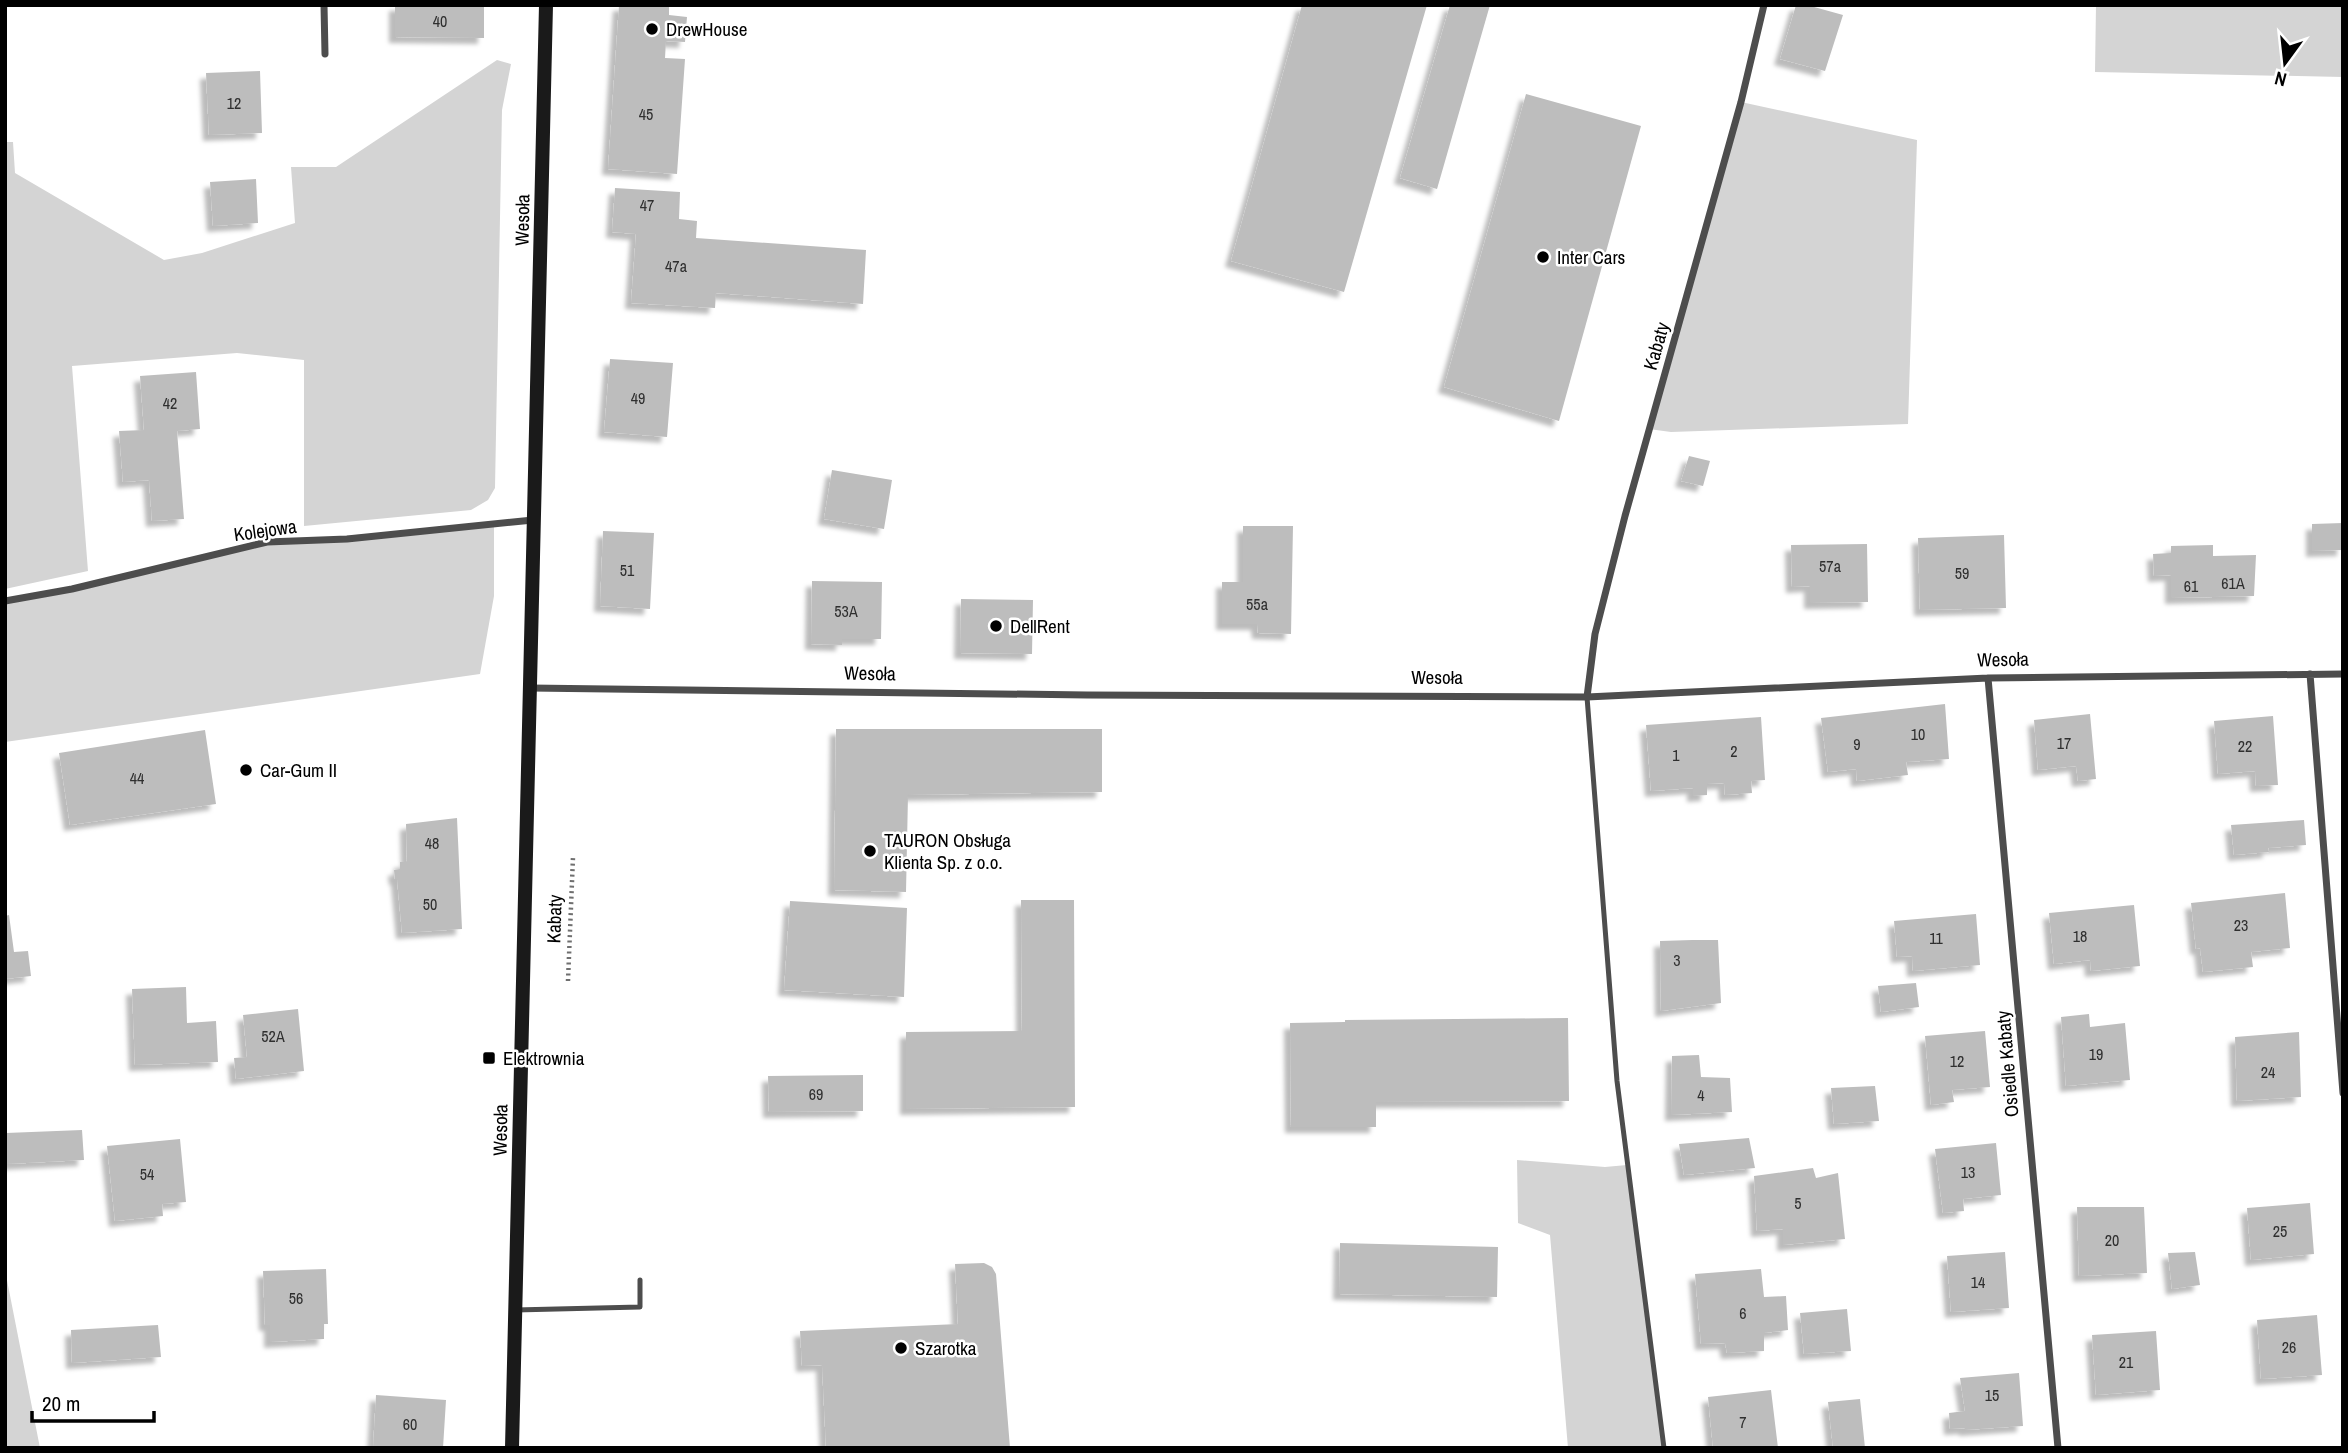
<svg xmlns="http://www.w3.org/2000/svg" width="2348" height="1453" viewBox="0 0 2348 1453" font-family="'Archivo Narrow',sans-serif">
  <style>
    .green { fill: #d4d4d4 }
    .building { fill: #bdbdbd; filter: url(#shadow) }
    .lines { fill: none; stroke-linecap: round; stroke-linejoin: round }
    .path { stroke: #6f6f6f; stroke-width: 4.5; stroke-dasharray: 2 3.5; stroke-linecap: butt }
    .lane { stroke: #4d4d4d; stroke-width: 5 }
    .street { stroke: #4d4d4d; stroke-width: 7 }
    .secondary { stroke: #1a1a1a; stroke-width: 14 }
    .poi-dot { fill: #000; stroke: #fff; stroke-width: 2.5 }
    .labels { text-anchor: middle; stroke-width: 5; stroke-linejoin: round; paint-order: stroke }
    .number-label { font-size: 16px; fill: #2f2f2f }
    .poi-label { font-size: 19px; fill: #000; stroke: #fff; text-anchor: start }
    .street-label { font-size: 19px; fill: #000; stroke: #fff }
  </style>
  <defs>
    <filter id="shadow"><feDropShadow dx="-6" dy="6" stdDeviation="2" flood-color="#0004"/></filter>
  </defs>
  <rect width="100%" height="100%" fill="#fff"/>
  <path class="green" d="M2096,5H2343V77L2095,72Z
    M497,60L511,64L502,110L495,488L488,500L471,510L304,526V360L237,353L72,366L88,571L5,589V142H13L15,173L164,260L202,253L295,223L291,167H336Z
    M1741,102L1917,140L1908,424L1671,432L1649,429Z
    M494,524V596L480,674L5,742V601L267,542Z
    M1517,1160L1605,1167L1627,1165L1664,1448H1568L1550,1235L1518,1223Z
    M5,1270L40,1448H5Z"/>
  <path class="building" d="M395,5H484V38L395,37Z
    M619,5H669V15L687,17L685,42L666,41L665,58L685,59L677,174L608,169Z
    M1302,5H1427L1344,292L1231,261Z
    M1450,5H1490L1437,189L1400,178Z
    M1796,5H1807L1843,15L1825,71L1780,59Z
    M260,71L262,133L209,135L206,73Z
    M1526,94L1641,126L1559,421L1444,387Z
    M256,179L258,223L213,226L210,182Z
    M615,188L680,192L679,219L697,221L696,238L866,250L863,304L716,293L715,308L631,303L636,234L612,232Z
    M610,359L673,363L667,437L604,432Z
    M196,372L200,429L177,431L184,519L152,521L149,480L123,482L119,431L144,430L140,376Z
    M1689,456L1710,461L1703,486L1681,481Z
    M832,470L892,480L884,529L824,519Z
    M2343,523V550L2312,551V524Z
    M1243,526H1293L1291,634L1258,633L1257,624H1222V582H1243Z
    M603,531L654,533L650,609L600,606Z
    M2004,535L2006,608L1920,610L1918,538Z
    M1867,544L1868,602L1810,603V586L1792,587L1791,545Z
    M2213,545V556L2256,555L2254,596L2171,598V575L2154,576L2153,554L2171,553V546Z
    M812,581L882,582L881,639H842V645L811,644Z
    M961,599L1033,600L1032,654L960,653Z
    M1945,704L1949,759L1906,762L1908,775L1857,781L1856,769L1828,772L1821,718Z
    M2090,714L2096,779L2078,781L2076,766L2038,770L2034,720Z
    M2273,716L2278,785L2256,786L2255,771L2218,774L2214,721Z
    M1761,717L1765,780L1751,781L1752,793L1725,795L1724,783L1707,784V795L1693,796V788L1651,791L1646,725Z
    M836,729H1102V792L908,795L906,892L834,890Z
    M205,730L216,804L70,825L59,753Z
    M457,818L462,929L402,933L397,879H395L394,870L400,869V862H407L406,824Z
    M2304,820L2306,845L2268,848L2269,852L2234,855L2231,825Z
    M2285,893L2290,948L2251,952L2253,967L2203,972L2200,948L2196,949L2191,903Z
    M1021,900H1074L1075,1107L906,1109V1032L1022,1031Z
    M790,901L907,908L904,997L784,990Z
    M2134,905L2140,966L2091,971L2090,960L2054,964L2049,913Z
    M1976,914L1980,965L1913,971L1912,956L1897,957L1894,921Z
    M9,915L14,952L28,951L31,976L5,979V916Z
    M1692,940H1718L1721,1003L1661,1011L1660,941Z
    M1916,983L1919,1007L1881,1012L1878,986Z
    M186,987L187,1023L216,1021L218,1062L135,1065L132,989Z
    M298,1009L304,1071L236,1079L234,1058L247,1057L243,1015Z
    M2089,1014L2090,1027L2125,1023L2130,1080L2066,1086L2061,1017Z
    M1568,1018L1569,1101L1376,1102V1127H1291L1290,1023L1345,1022V1020Z
    M1985,1031L1990,1087L1952,1090L1954,1102L1931,1105L1925,1036Z
    M2299,1032L2301,1097L2237,1101L2235,1037Z
    M1699,1055L1701,1077L1730,1078L1732,1112L1671,1115L1672,1056Z
    M863,1075V1111L769,1112L768,1076Z
    M1875,1086L1879,1121L1834,1124L1831,1088Z
    M82,1130L84,1160L7,1164L6,1133Z
    M1749,1138L1755,1168L1684,1175L1679,1144Z
    M180,1139L186,1202L162,1204L163,1216L115,1221L107,1146Z
    M1996,1143L2001,1195L1963,1199L1964,1211L1943,1213L1935,1149Z
    M1813,1168L1816,1178L1838,1173L1845,1239L1783,1245V1229L1757,1231L1754,1176Z
    M2310,1203L2314,1254L2251,1260L2247,1208Z
    M2077,1207H2144L2147,1273L2079,1276Z
    M1340,1243L1498,1247L1497,1297L1339,1294Z
    M2005,1252L2009,1308L1951,1312L1947,1256Z
    M2195,1252L2200,1285L2172,1289L2168,1253Z
    M984,1263L992,1267L996,1274L1010,1448H826L822,1365L802,1366L800,1331L958,1324L955,1264Z
    M326,1269L328,1324H324V1339L270,1342V1325H265L263,1271Z
    M1761,1269L1764,1297L1786,1296L1788,1330L1764,1333V1351L1727,1353L1725,1343L1701,1344L1695,1274Z
    M1847,1309L1851,1351L1804,1354L1800,1313Z
    M2317,1315L2322,1375L2261,1379L2257,1320Z
    M158,1325L161,1357L72,1363L71,1330Z
    M2156,1331L2160,1390L2096,1395L2092,1335Z
    M2019,1373L2023,1426L1965,1430V1428L1950,1429L1949,1413L1965,1411L1960,1378Z
    M1771,1390L1778,1448H1713L1708,1397Z
    M376,1395L446,1400L443,1448H373Z
    M1860,1399L1865,1448H1833L1828,1402Z"/>
  <g class="lines">
    <path class="path" d="M568,981L573,857"/>
    <path class="lane" d="M1587,697L1617,1081L1664,1448
      M515,1310L640,1307V1280"/>
    <path class="street" d="M324,5L325,54
      M5,601L72,589L267,542L347,539L533,520
      M2310,674L2343,1093
      M1988,678L2058,1448
      M530,688L1087,695L1587,697L1988,678L2343,674
      M1587,697L1595,634L1625,516L1741,102L1764,5"/>
    <path class="secondary" d="M512,1448L546,5"/>
  </g>
  <g class="poi-dot">
    <circle cx="652" cy="29" r="7"/>
    <circle cx="1543" cy="257" r="7"/>
    <circle cx="996" cy="626" r="7"/>
    <circle cx="246" cy="770" r="7"/>
    <circle cx="870" cy="851" r="7"/>
    <rect x="482" y="1051" width="14" height="14" rx="3.5"/>
    <circle cx="901" cy="1348" r="7"/>
  </g>
  <g class="labels">
    <g class="number-label">
      <text x="440" y="27">40</text>
      <text x="234" y="109">12</text>
      <text x="646" y="120">45</text>
      <text x="647" y="211">47</text>
      <text x="676" y="272">47a</text>
      <text x="638" y="404">49</text>
      <text x="170" y="409">42</text>
      <text x="1830" y="572">57a</text>
      <text x="627" y="576">51</text>
      <text x="1962" y="579">59</text>
      <text x="2233" y="589">61A</text>
      <text x="2191" y="592">61</text>
      <text x="1257" y="610">55a</text>
      <text x="846" y="617">53A</text>
      <text x="1918" y="740">10</text>
      <text x="2064" y="749">17</text>
      <text x="1857" y="750">9</text>
      <text x="2245" y="752">22</text>
      <text x="1734" y="757">2</text>
      <text x="1676" y="761">1</text>
      <text x="137" y="784">44</text>
      <text x="432" y="849">48</text>
      <text x="430" y="910">50</text>
      <text x="2241" y="931">23</text>
      <text x="2080" y="942">18</text>
      <text x="1936" y="944">11</text>
      <text x="1677" y="966">3</text>
      <text x="273" y="1042">52A</text>
      <text x="2096" y="1060">19</text>
      <text x="1957" y="1067">12</text>
      <text x="2268" y="1078">24</text>
      <text x="816" y="1100">69</text>
      <text x="1701" y="1101">4</text>
      <text x="1968" y="1178">13</text>
      <text x="147" y="1180">54</text>
      <text x="1798" y="1209">5</text>
      <text x="2280" y="1237">25</text>
      <text x="2112" y="1246">20</text>
      <text x="1978" y="1288">14</text>
      <text x="296" y="1304">56</text>
      <text x="1743" y="1319">6</text>
      <text x="2289" y="1353">26</text>
      <text x="2126" y="1368">21</text>
      <text x="1992" y="1401">15</text>
      <text x="1743" y="1428">7</text>
      <text x="410" y="1430">60</text>
    </g>
    <g class="poi-label">
      <text x="666" y="36">DrewHouse</text>
      <text x="1557" y="264">Inter Cars</text>
      <text x="1010" y="633">DellRent</text>
      <text x="260" y="777">Car-Gum II</text>
      <text x="884" y="847">TAURON Obsługa<tspan x="884" dy="22">Klienta Sp. z o.o.</tspan></text>
      <text x="503" y="1065">Elektrownia</text>
      <text x="915" y="1355">Szarotka</text>
    </g>
    <g class="street-label">
      <text transform="translate(522 220) rotate(-89)" y="7">Wesoła</text>
      <text transform="translate(1656 346) rotate(-74)" y="7">Kabaty</text>
      <text transform="translate(265 530) rotate(-8)" y="7">Kolejowa</text>
      <text transform="translate(2003 659) rotate(-1)" y="7">Wesoła</text>
      <text transform="translate(870 673) rotate(1)" y="7">Wesoła</text>
      <text x="1437" y="684">Wesoła</text>
      <text transform="translate(554 919) rotate(-88)" y="7">Kabaty</text>
      <text transform="translate(2007 1064) rotate(-95)" y="7">Osiedle Kabaty</text>
      <text transform="translate(500 1130) rotate(-89)" y="7">Wesoła</text>
    </g>
  </g>
  <rect width="2348" height="1453" fill="none" stroke="#000000" stroke-width="14"/>
  <g transform="translate(2285 63) rotate(195)" stroke="#ffffff" stroke-width="5" paint-order="stroke">
  <path d="M0-5L12 26L0 18L-12 26Z" fill="#000000"/>
  <text y="-10" font-size="19" font-weight="bold" text-anchor="middle" fill="#000000">N</text>
  </g>
  <path d="M32 1411v10h122v-10" fill="none" stroke="#000000" stroke-width="3.5"/>
  <text x="42" y="1411" font-size="21" fill="#000000" stroke="#ffffff" stroke-width="5" paint-order="stroke">20 m</text>
</svg>
